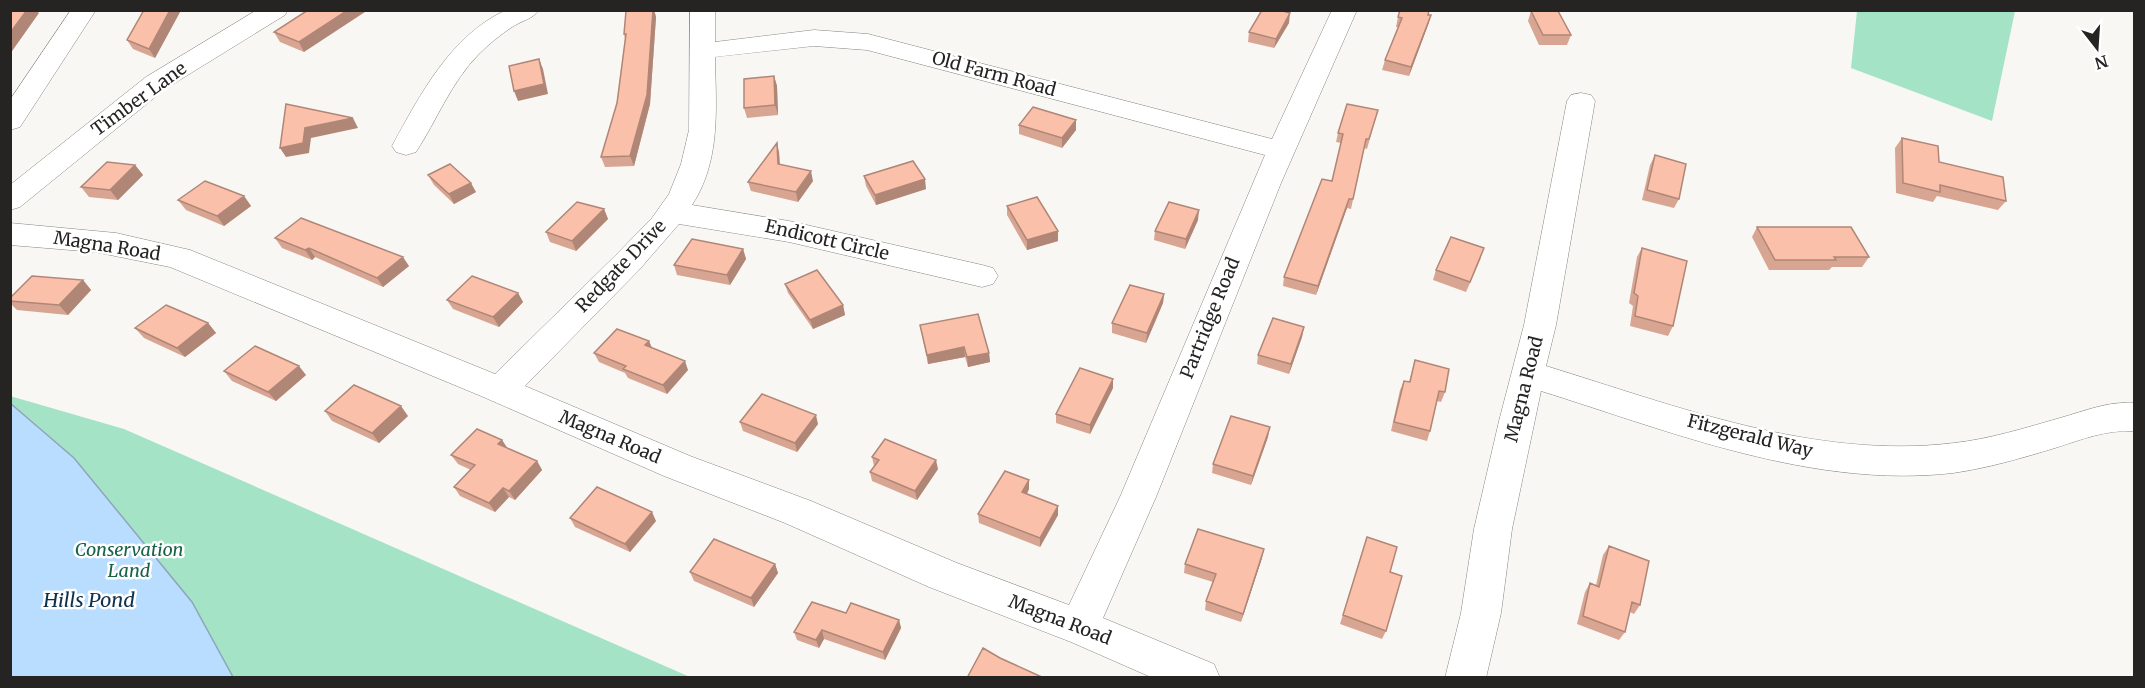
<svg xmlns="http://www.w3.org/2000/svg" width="2145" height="688" viewBox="0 0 2145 688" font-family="Merriweather,serif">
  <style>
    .green { fill: #a5e3c6 }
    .water { fill: #b9ddfe; stroke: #8da6bc; stroke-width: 1.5 }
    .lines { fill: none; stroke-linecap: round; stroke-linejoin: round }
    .minor-casing { stroke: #878582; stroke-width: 1 }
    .minor { fill: #fff; fill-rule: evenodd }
    .wall { fill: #d8a592 }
    .shaded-wall { fill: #b08677 }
    .building { fill: #fbc0aa; stroke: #b08677; stroke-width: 1.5 }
    .labels { text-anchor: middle; stroke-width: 5; stroke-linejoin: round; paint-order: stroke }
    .street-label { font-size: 18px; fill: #252423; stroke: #fff }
    .park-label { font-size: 18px; font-style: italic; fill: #186247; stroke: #fff }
    .water-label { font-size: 20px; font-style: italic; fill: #0f314c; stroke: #fff }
  </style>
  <rect width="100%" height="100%" fill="#f9f7f3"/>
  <path class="green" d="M1857,11H2015L1992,121L1851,68Z
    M10,396L124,429L690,677H11Z"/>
  <path class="water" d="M10,403L74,458L192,602L233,677H11Z"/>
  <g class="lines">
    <defs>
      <path id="minor" d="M71,10H96L20,127L10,130V100Z
        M257,10H288L285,15L165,89L20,207L10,210V185L146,77Z
        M506,10H539C533,19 521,21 512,27C500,35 489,44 479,54C451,82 437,120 416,152L406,155L396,152L392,146C420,95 450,36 506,10Z
        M690,10H715V42L814,30L868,34L1272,139L1332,10H1357L1281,183L1156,497L1103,618L1214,664L1220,678H1153L1071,642L929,587L785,523L664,476L481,396L170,267L95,252L10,245V223L116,233L190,250L495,374L617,254L652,218L669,194L681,164L689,130ZM814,46L867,50L1265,155L1120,497L1069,605L957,563L811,501L690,456L525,386L639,270L679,224L789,242L982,287L993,284L998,276L993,268L982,265L789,221L692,205C721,161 716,108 715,57Z
        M1581,93L1591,95L1595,101L1556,325L1546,366C1676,406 1815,460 1954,443C1990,439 2025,428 2060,418C2085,411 2108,401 2134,403V431C2105,430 2083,439 2055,448C2022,458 1988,468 1953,473C1813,489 1672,432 1541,391L1512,529L1501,613L1486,678H1445L1461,613L1474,529L1499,421L1524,325L1567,101L1571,95Z"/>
    </defs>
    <use href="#minor" class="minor-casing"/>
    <use href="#minor" class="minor"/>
  </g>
  <path class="wall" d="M144,10H188L180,12L155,58L133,49L127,40Z
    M308,10L304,52L280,42L274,32Z
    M654,10L656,17L650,104L634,166L605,167L601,157L617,103L625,39L624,34L626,11Z
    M1531,11L1571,35L1567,45H1539L1528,21Z
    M1428,15H1431L1428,25L1409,76L1382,70L1385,60L1398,27H1396L1398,17Z
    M1289,23L1274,48L1248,42L1249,32Z
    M774,76L777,86L778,115L747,118L744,108Z
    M1378,110L1367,149L1364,148L1351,209L1347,208L1316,295L1283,286L1284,277L1332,181L1341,143L1336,142L1338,133Z
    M1019,125L1076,130L1062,148L1019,134Z
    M1902,138L1939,162L2006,201L1998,210L1937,196L1933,202L1896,193L1895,148Z
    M779,152L780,164L813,181L798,202L751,191L748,182Z
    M1655,155L1679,199L1674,208L1642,200L1650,165Z
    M135,165L143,175L118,200L89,197L81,187Z
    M428,175L476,192L454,204L434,185Z
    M864,176L926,189L876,205L866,186Z
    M244,196L251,206L224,226L186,210L178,200Z
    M1007,206L1058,231V241L1027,250L1007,215Z
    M604,209L608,219L576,251L550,242L546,232Z
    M1198,220L1185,249L1154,240L1155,231Z
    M1757,227L1869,257L1862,267H1832L1829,270H1769L1752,237Z
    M275,238L409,266L383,287L315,257L312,260L282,248Z
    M1642,248L1673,326L1668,336L1630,326L1633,306L1629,303L1637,257Z
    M743,249L746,259L730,285L677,275L674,265Z
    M1481,258L1466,292L1433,280L1436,270Z
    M83,280L91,290L68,315L17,310L10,303V298Z
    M785,284L843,305L845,315L813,329L788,293Z
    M518,293L523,302L499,327L453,309L447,300Z
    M1164,294L1163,303L1146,343L1112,333V323Z
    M208,323L216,333L185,357L144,338L135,328Z
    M920,325L989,353L990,362L968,367L965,357L928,364Z
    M1304,327L1302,337L1289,374L1257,364L1258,355Z
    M649,341L652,348L688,370L667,394L628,378L625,373L599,362L594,353Z
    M1415,360L1445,392L1441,402L1437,401L1430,431L1427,441L1391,431L1400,390L1404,381L1409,382Z
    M224,371L306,375L276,401L232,381Z
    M1113,388L1090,434L1056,423V414Z
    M325,411L408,416L379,443L332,421Z
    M740,422L818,424L797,452L743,431Z
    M1268,437L1251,485L1212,473L1213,464Z
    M502,440L507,448L537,461L542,470L515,500L509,497L495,512L460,496L454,487L471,470L458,464L451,455Z
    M872,457L938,469L917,500L872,481L870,472L874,466Z
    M1029,489L1027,494L1058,515L1040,547L979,523L978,514Z
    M570,518L656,521L630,552L575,527Z
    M1364,546L1386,631L1382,639L1340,624Z
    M1609,546L1640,605L1634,614L1630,612L1625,632L1619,640L1577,624L1585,592L1590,583L1596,585L1603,555Z
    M1262,558L1241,622L1205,610L1206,601L1213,582L1184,573L1185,564Z
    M775,564L778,573L754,607L694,581L690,572Z
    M846,613L899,620L901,628L885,660L824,639L819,648L797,640L794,632Z"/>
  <path class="shaded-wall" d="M27,10H36L39,13L10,54V33Z
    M170,10H188L180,12L155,58L149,49Z
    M348,10H368L304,52L299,42Z
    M653,10H654L656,17L650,104L634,166L630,156Z
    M1290,13L1289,23L1274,48L1276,39Z
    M1431,15L1428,25L1409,76L1411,67Z
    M539,59L543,69L548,94L518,101L514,91Z
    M774,76L777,86L778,115L775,105Z
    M353,118L358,128L311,138L309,153L286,157L280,148L305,128Z
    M1076,120V130L1062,148V138Z
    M777,143L779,152L780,174L778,164Z
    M135,165L143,175L118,200L110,190Z
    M811,171L813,181L798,202L796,192Z
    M925,179L926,189L876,205L875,195Z
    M471,183L476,192L454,204L449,194Z
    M244,196L251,206L224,226L217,216Z
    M1349,199L1347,208L1316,295L1318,286Z
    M604,209L608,219L576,251L572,241Z
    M1199,210L1198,220L1185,249L1186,239Z
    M1058,231V241L1027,250V240Z
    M309,248L315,257L312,260L305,250Z
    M743,249L746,259L730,285L727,275Z
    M403,257L409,266L383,287L377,278Z
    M83,280L91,290L68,315L59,305Z
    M518,293L523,302L499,327L493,317Z
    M1164,294L1163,303L1146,343L1147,333Z
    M843,305L845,315L813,329L810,320Z
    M208,323L216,333L185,357L177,348Z
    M1304,327L1302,337L1289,374L1291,364Z
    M649,341L653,351L645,345Z
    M964,347L965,357L928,364L927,355Z
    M989,353L990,362L968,367L967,357Z
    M685,361L688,370L667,394L663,385Z
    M299,366L306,375L276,401L268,392Z
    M1113,379V388L1090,434V425Z
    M401,406L408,416L379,443L372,433Z
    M816,415L818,424L797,452L795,443Z
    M1270,427L1268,437L1251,485L1253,476Z
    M502,440L508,449L498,444Z
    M936,460L938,469L917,500L915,491Z
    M537,461L542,470L515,500L509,491Z
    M1029,480V489L1023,501L1022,492Z
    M503,488L509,497L495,512L489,503Z
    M1058,506V515L1040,547V538Z
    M652,512L656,521L630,552L625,544Z
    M1264,549L1262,558L1241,622L1243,614Z
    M775,564L778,573L754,607L751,598Z
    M899,620L901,628L885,660L883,652Z
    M822,630L824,639L819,648L816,640Z"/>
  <path class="building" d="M10,10H27L10,33Z
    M144,10H170L149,49L127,40Z
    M308,10H348L299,42L274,32Z
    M653,10L647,95L630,156L601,157L617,103L626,34H624L626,11Z
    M1262,10H1279L1290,13L1276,39L1249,32Z
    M1400,10H1429L1428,15H1431L1411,67L1385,60L1402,18L1398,17Z
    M1531,11H1558L1571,35H1543Z
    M539,59L544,84L514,91L509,66Z
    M774,76L775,105L744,108V79Z
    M286,104L353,118L305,128L303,143L280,148Z
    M1347,104L1378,110L1369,139H1366L1353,199H1349L1318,286L1284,277L1322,179L1332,181L1343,134L1338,133Z
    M1033,107L1076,120L1062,138L1019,125Z
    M1902,138L1938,146L1939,162L2003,177L2006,201L1940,185V192L1903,183Z
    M777,143L778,164L811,171L796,192L748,182Z
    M1655,155L1686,164L1679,199L1647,190Z
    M913,161L925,179L875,195L864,176Z
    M107,162L135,165L110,190L81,187Z
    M450,164L471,183L449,194L428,175Z
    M205,181L244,196L217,216L178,200Z
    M1037,197L1058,231L1027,240L1007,206Z
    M577,202L604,209L572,241L546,232Z
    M1169,202L1199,210L1186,239L1155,231Z
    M301,218L403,257L377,278L309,248L305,250L275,238Z
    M1757,227H1851L1869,257H1834L1836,260H1775Z
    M1451,237L1484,248L1470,282L1436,270Z
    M692,239L743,249L727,275L674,265Z
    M1642,248L1687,261L1673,326L1635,316L1638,296L1634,293Z
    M817,270L843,305L810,320L785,284Z
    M32,276L83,280L59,305L10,301V298Z
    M472,276L518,293L493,317L447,300Z
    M1130,285L1164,294L1147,333L1112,323Z
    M166,305L208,323L177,348L135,328Z
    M978,314L989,353L967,357L964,347L927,355L920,325Z
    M1273,318L1304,327L1291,364L1258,355Z
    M617,329L649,341L645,345L685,361L663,385L623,369L626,366L594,353Z
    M255,346L299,366L268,392L224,371Z
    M1415,360L1449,369L1445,392L1439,391L1430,431L1394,422L1404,381L1410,382Z
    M1080,368L1113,379L1090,425L1056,414Z
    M354,385L401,406L372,433L325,411Z
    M762,394L816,415L795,443L740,422Z
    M1231,416L1270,427L1253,476L1213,464Z
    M477,429L502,440L498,444L537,461L509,491L503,488L489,503L454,487L475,465L451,455Z
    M885,439L936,460L915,491L870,472L879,460L872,457Z
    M1005,471L1029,480L1022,492L1058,506L1040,538L978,514Z
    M597,487L652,512L625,544L570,518Z
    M1198,529L1264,549L1243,614L1206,601L1216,574L1185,564Z
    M1367,537L1397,547L1390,572L1402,576L1386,631L1343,615Z
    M714,539L775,564L751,598L690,572Z
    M1609,546L1649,561L1640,605L1632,602L1625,632L1583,616L1590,583L1599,587Z
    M812,602L846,613L851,603L899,620L883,652L822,630L816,640L794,632Z
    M983,648L1000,658L1044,678H967Z"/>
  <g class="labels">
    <g class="street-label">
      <text transform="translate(994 74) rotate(15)" y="6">Old Farm Road</text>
      <text transform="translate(139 99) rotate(-36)" y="6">Timber Lane</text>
      <text transform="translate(827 240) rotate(13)" y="6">Endicott Circle</text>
      <text transform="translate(107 246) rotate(9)" y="6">Magna Road</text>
      <text transform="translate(621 266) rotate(-46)" y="6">Redgate Drive</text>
      <text transform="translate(1210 318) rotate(-68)" y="6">Partridge Road</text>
      <text transform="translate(1524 389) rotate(-76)" y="6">Magna Road</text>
      <text transform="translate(1750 436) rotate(14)" y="6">Fitzgerald Way</text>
      <text transform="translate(610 437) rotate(23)" y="6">Magna Road</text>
      <text transform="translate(1060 620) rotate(21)" y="6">Magna Road</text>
    </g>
    <g class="park-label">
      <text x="129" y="556">Conservation<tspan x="129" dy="21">Land</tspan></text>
    </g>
    <g class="water-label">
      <text x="89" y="607">Hills Pond</text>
    </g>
  </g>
  <rect width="2145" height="688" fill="none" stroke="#252423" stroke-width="24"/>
  <g transform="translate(2097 48) rotate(163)" stroke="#ffffff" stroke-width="4.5" paint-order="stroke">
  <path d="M0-4.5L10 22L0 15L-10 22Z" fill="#252423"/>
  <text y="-9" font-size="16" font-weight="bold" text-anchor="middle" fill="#252423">N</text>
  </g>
</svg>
